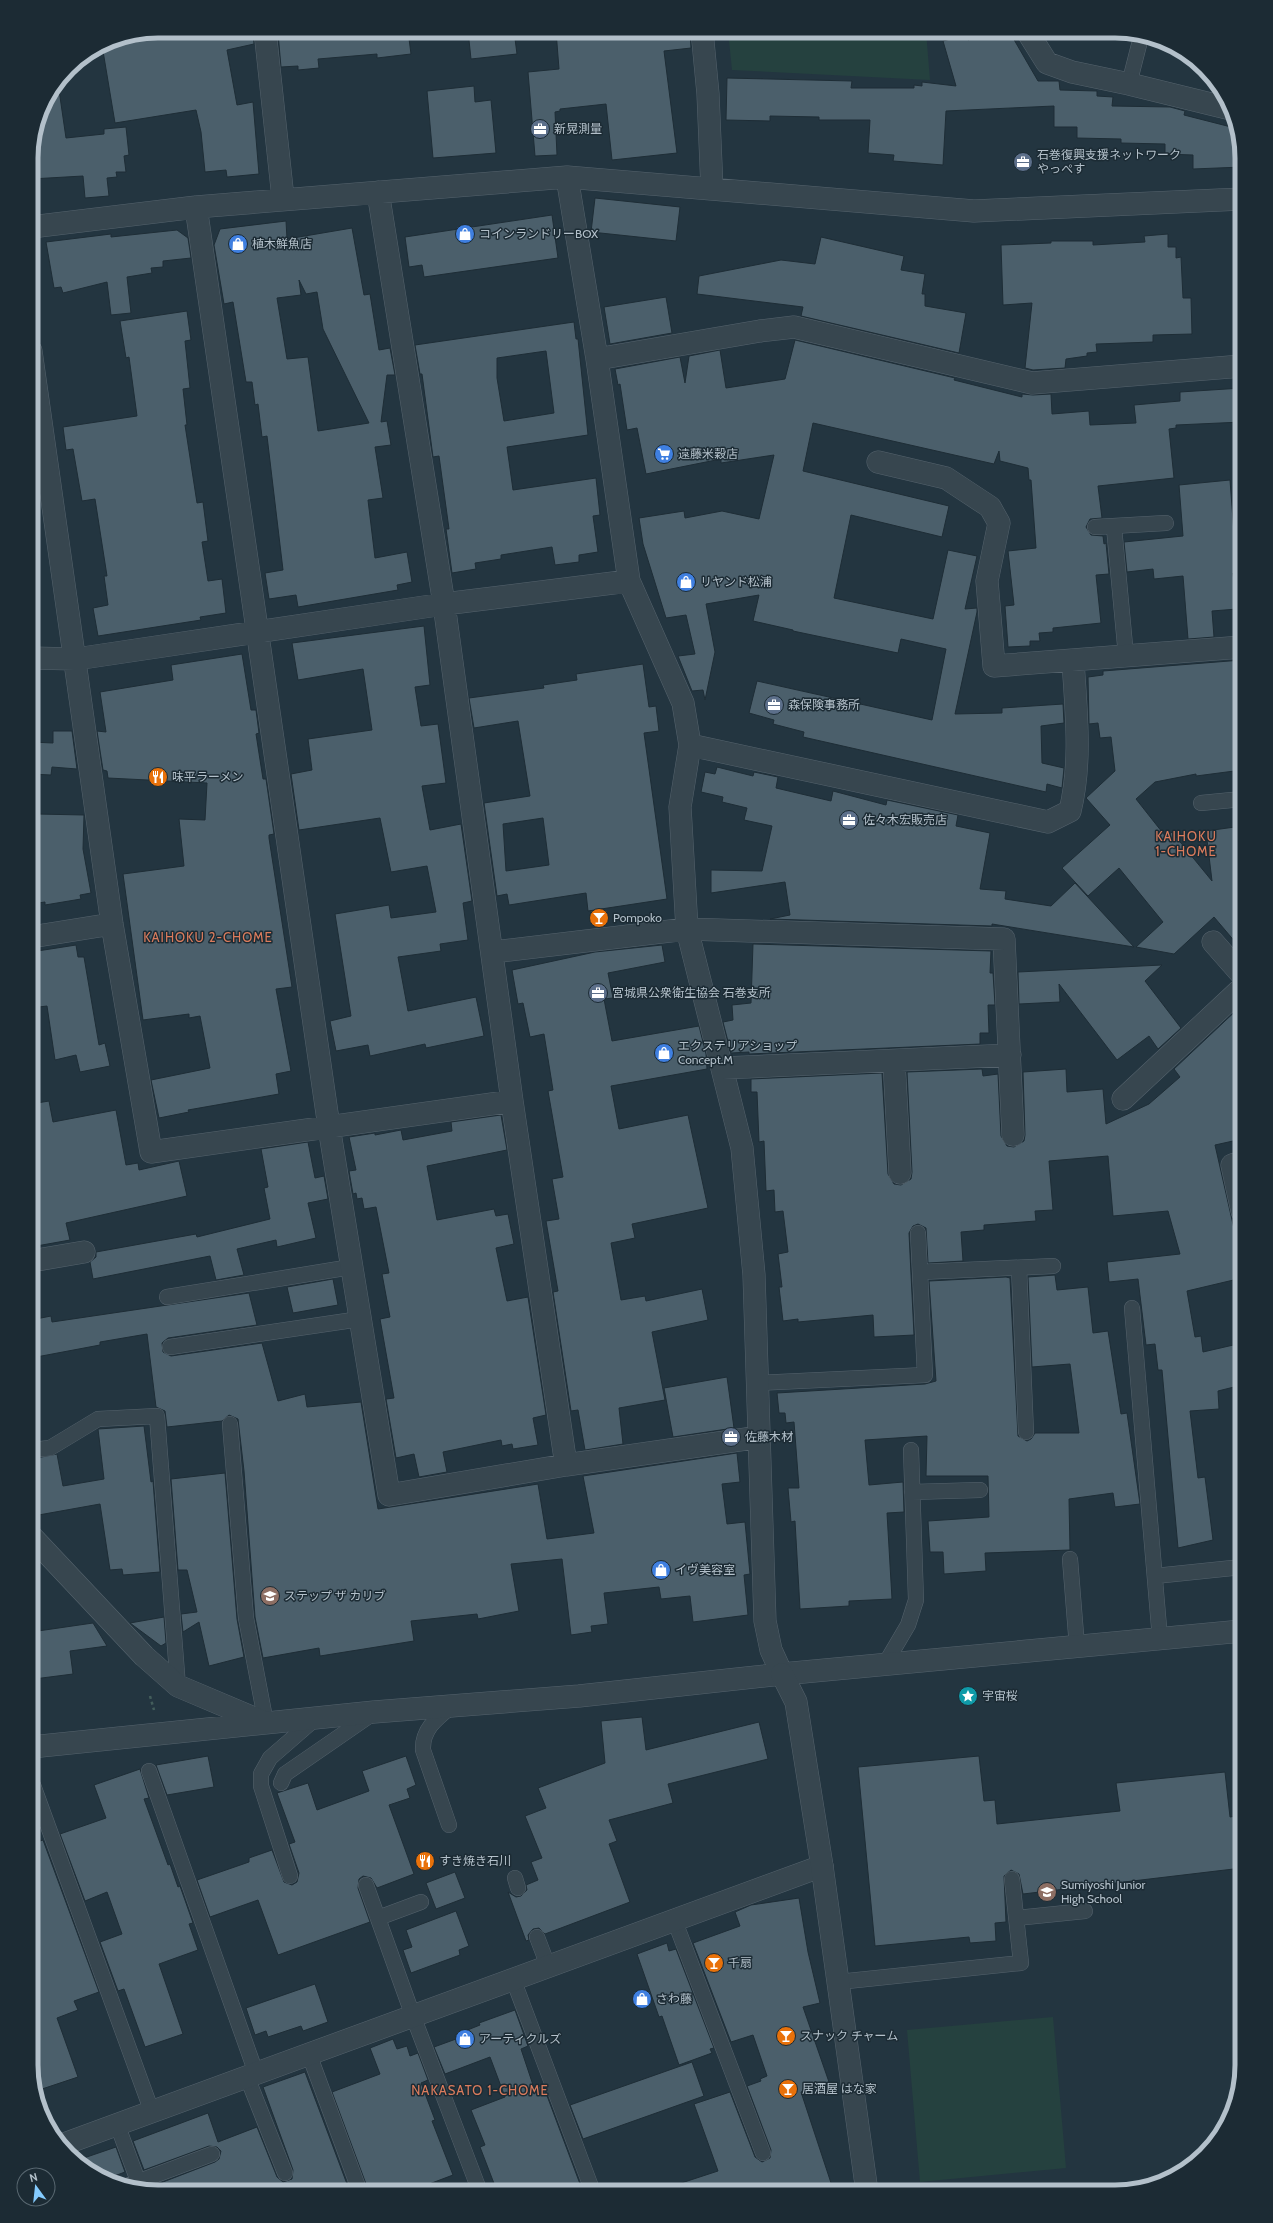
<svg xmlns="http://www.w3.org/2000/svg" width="1273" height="2223" viewBox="0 0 1273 2223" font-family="Cabin,'Noto Sans JP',sans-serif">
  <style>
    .green { fill: #25413f }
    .building { fill: #4b5f6b; stroke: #1e2d36; fill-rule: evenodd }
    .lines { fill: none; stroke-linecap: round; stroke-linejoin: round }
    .service-casing { stroke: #55636d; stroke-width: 16 }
    .minor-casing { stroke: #55636d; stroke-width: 23 }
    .tertiary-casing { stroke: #55636d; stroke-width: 23 }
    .path { stroke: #435d5b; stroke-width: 2.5; stroke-dasharray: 3 3; stroke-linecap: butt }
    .service { stroke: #37464f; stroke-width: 15 }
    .minor { stroke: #37464f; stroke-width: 22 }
    .tertiary { stroke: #37464f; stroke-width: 22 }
    .labels { text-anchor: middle; stroke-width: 3; stroke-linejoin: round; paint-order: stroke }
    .poi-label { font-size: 12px; fill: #b3c0ca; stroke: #1c2b34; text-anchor: start }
    .neighbourhood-label { font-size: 13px; letter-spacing: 1px; fill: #db7c5d; stroke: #1c2b34 }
    .rim { fill: none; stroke: #b3c0ca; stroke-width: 5 }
  </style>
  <rect width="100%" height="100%" fill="#233540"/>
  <path class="green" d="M728,31H926L930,80L732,70Z
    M1053,2017L1066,2168L920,2182L907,2030Z"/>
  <path class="building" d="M166,31H253L254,44L227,50L237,105L253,102L259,174L227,177L226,170L205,172L201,132L196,110L115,123L102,45L109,41Z
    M299,31H408L411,54L377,58V54L318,59L319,68L298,70V66L281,67L278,33Z
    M468,31H514L517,54L471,59Z
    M556,31H690L691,48L664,51L677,153L612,160L606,104L560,109V111L555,112L557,155L535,156L528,72L559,69Z
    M994,31H1009L1038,81H1059L1060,90L1097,91V96L1113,97L1112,106L1170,107L1185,111L1184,115L1235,128L1242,158V167L1193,169V155L1165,154V144L1121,143V139L1077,138V127H1054V106L946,111L943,165L893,161L894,155L868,153L870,120H819V117L770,116V121L726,120L727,78L852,81L851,88H914V85L922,86V82L956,86L943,41L966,35L968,40Z
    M58,83L66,138L104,134V129L126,127L129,155L124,156L126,172H116L117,177L107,178L109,196L85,198L83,176L31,179V150L44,102Z
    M474,86L475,102L491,100L496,153L433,158L427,91Z
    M595,198L680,207L676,241L591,232Z
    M552,215L558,258L424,277L422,265L409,267L405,237Z
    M286,221L287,239L352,228L364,295L370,294L379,350L390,348L395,375H387L381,422L387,421L391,445L375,447L383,498L368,500L375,558L407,552L412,582L397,585L398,590L298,607L296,595L269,599L265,573L283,570L267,436L262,437L258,404L255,405L252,382H246L233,302L224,304L214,245L220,229ZM299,280L306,294L317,292L323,329L369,423L318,431L308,357L287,359L277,298L301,295Z
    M177,230L188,238L191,258L163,261V267L151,268L152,273L127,277L131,313L111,315L107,282L63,293L61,287L54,288L46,242L111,234V237Z
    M1168,234V247H1176V258L1181,257L1183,298H1191L1192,334L1153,335V342L1096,344L1097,352L1087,353V356L1066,359L1065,368L1033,370L1025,368L1032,303L1003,305L1001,245L1051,243V241H1093V245L1145,242L1144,236Z
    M821,237L904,256L901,270L925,274L922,294H925V306L966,313L959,353L801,316L803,307L697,294L699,276L781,260L815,264Z
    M666,297L672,333L610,344L604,307Z
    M187,311L191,340L185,341L190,388L183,389L187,425H185L197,503L203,502L208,541L202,542L208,581L222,579L226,613L200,617L201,620L98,636L93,608L108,605L104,576H107L95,499L82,501L73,449L66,450L63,427L137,416L129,357L126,358L120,321Z
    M574,322L576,339H578L588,435L507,447L513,490L596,478L600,515L593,516L598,552L579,555V562L555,565L552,547L501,555V559L475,563L476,569L452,573L446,529H449L439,456L433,457L422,374H420L415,345ZM546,351L554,413L504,421L497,378V358Z
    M795,340L955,378L954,380L1022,397V394L1033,395L1051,394L1052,414L1089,411L1090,425L1136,423L1134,405L1180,401V392L1242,388V422L1176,425V428L1169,429L1174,478L1098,486L1102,518L1090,519L1086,527L1091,535L1103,536L1104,544L1106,543L1109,574L1096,575L1101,623L1053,628V632L1039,633L1040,641H1030V646L1008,647L1005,606L1014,605L1008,551L1036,548L1031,480H1029L1028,468L1000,461L999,451L994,464L813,423L803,471L949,506L942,537L851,515L834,598L933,619L948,550L977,556L965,609L977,608V612L955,714L1002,713V708L1063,704L1064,723L1041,726L1042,763L1064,768L1062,788L1047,784L1046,792L803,737L804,732L773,724L774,720L749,713L757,681L932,720L946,649L901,639L898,653L793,631V630L753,621L759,595L706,604L715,652L705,700L703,690L692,691L678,656L695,654L686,615L666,618L643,544L639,518L684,511L685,518L722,511L759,519L774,455L721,463V459L646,474L637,428L627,430L620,384L618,385L615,369L680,357L685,383L689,356L720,350L726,388L785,379Z
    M1230,480L1237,573H1233L1237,609L1212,611L1214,637L1188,639L1183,576L1154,579L1153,569L1127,572L1124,542L1183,536L1179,485Z
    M424,626L430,685L415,687L421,726L438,724L446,783L422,786L430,830L461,824L472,901L463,903L468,940L440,944L441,951L398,957L408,1011L476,997L484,1036L426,1048L425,1044L370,1056L368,1045L336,1051L330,1021L351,1016L335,914L389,905L391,918L436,912L427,866L391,872L380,818L299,830L291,774L312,770L308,739L372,730L363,669L298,680L292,643Z
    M242,654L251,710H256L259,733L256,734L263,779H266L274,834L269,835V838L292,987L276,989L291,1071L276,1074L279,1094L188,1110L189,1112L159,1118L151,1080L210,1068L200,1016L189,1018V1014L143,1020L123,874L184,866L179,819L205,820L207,783L108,778L107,771L103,770L97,731L106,732L100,692L173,680L171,665Z
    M1242,660V770L1196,776V774L1155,782L1136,799L1166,837L1172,832L1212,881L1206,831L1242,826V950L1214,917L1174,954L1136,947L1163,922L1119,868L1088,896L1062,868L1110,825L1086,798L1115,771L1111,737L1100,738L1098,723L1089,724L1088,677L1103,675V671Z
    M643,664L649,707L656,706L659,731L644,733L667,899L588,911L586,893L509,905L507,894L497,896L484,803L530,796L518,721L474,728L469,698L544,688L543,685L577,680L576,674ZM543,818L549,865L506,871L503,824Z
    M53,731H72L77,769L52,767L51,775L31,774V742L53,743Z
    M717,767L753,776L754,772L778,777L776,788L831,801L833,791L886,805L887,800L958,815L956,826L990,833L980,889L1006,891L1005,899L1051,906L1075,883L1134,947L992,924V926L770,919L790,915L785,882L711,893V870L762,871L772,826L744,820L747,808L722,802L723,797L701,792L705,772L715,774Z
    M37,814L84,815L83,849L91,893L80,895L81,899L45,905V902L31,904V871H35Z
    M753,944L991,951L990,973H993L995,1005H988L989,1033H980V1044L749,1054V1052L731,1053L723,1022L733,1020L732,1005L751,1003Z
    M76,945L78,957H84L99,1045L105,1043L110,1066L80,1072L76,1055L55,1060L47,1006L31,1008V952Z
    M662,945L665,962L608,973L613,998L604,999L612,1041L699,1026L706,1054L707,1069L611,1086L619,1129L688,1115L708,1208L632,1224L635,1238L611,1243L621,1300L645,1296L646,1301L702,1289L708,1320L652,1332L665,1400L619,1408L623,1444L585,1450L578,1410L571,1411L553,1292L558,1291L546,1221L559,1219L552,1179L563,1177L548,1091L553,1090L544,1034L530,1037L523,1003L518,1004L512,970L595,952Z
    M1162,965L1145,981L1181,1028L1158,1049L1149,1036L1117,1060L1059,984L1060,1002L1019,1004L1018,972Z
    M1242,1005V1139L1215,1145L1242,1264V1278L1187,1291L1195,1337L1201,1336L1203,1352L1242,1343V1385L1218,1391L1219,1409L1190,1411L1198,1478L1205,1477L1213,1540L1178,1548L1162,1370H1158L1155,1344L1146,1345L1138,1279L1109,1282L1107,1262L1180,1254L1168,1211L1113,1216L1108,1156L1049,1161L1053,1210L1035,1211L1036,1221L984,1225V1230L961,1232L963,1261L928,1263L926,1228L918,1224L913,1226L909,1233L914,1335L874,1337L873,1315L798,1322V1319L783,1321L779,1287H782L778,1254L788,1252L783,1211L775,1212L774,1190L766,1191L764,1141L759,1142L757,1092H751V1079L882,1073L888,1174L894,1184L901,1185L911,1179L912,1172L907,1072L982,1069L983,1076L998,1074L1001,1136L1007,1146L1014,1147L1024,1141L1025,1135L1023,1072L1066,1069L1067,1092L1103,1089L1106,1124L1149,1104L1180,1077L1174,1069Z
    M49,1101L53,1122L116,1110L126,1165L138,1163L139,1170L179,1161L187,1196L66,1223L70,1240L31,1247V1104Z
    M501,1115L507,1150L427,1166L437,1220L494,1209L496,1216L508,1214L514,1244L496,1248L507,1301L528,1297L546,1415L533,1418L538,1445L513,1449L512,1444L502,1446L501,1440L443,1452L447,1472L419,1477L414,1454L396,1458L386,1399L394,1398L380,1319L390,1317L382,1274L389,1273L376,1207L364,1209L362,1198L357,1199L356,1193L353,1194L349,1171L356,1170L349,1137L375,1133V1135L401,1130L403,1140L452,1131L451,1122Z
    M308,1142L315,1178L324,1176L328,1199L308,1203L316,1238L277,1247L276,1240L237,1249L244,1275L216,1280L210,1256L93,1279L90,1262L96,1257V1252L196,1234L197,1237L270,1219L264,1188L268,1187L261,1149Z
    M1055,1275L1057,1290L1088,1287L1093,1333L1108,1331L1121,1414L1127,1413L1140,1504L1115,1507L1113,1493L1069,1499L1070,1550L985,1553L986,1571L944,1574L943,1552H930L928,1521L989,1517L988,1476H926L927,1436L865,1440L869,1485L903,1482L904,1512L887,1513L892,1599L849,1601V1606L800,1609L795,1521L791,1522L788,1488H799L794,1422L786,1423L785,1413H779L777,1393L925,1384L936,1381L929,1281L1006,1277L1010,1278L1018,1436L1027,1441L1031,1439L1035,1433H1079L1070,1364L1032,1367L1028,1277Z
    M333,1279L338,1305L293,1313L287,1287Z
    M249,1293L257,1325L168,1338L162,1343L163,1352L171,1356L262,1343L278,1401L305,1394L307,1407L361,1402L378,1509L538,1484L547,1539L594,1533L583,1476L737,1453L740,1482L722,1484L727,1524L745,1522L750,1574L744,1575L748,1615L693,1622L690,1596L661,1599L659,1587L604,1593L608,1624L591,1626L592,1632L571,1635L562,1559L511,1564L519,1611L478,1619L477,1614L411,1621L414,1641L320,1656L319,1648L263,1658L255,1617L244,1471L238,1419L229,1415L222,1421L167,1427L165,1411L156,1407L147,1334L100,1342V1345L31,1358V1320L51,1316L52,1322Z
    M727,1377L734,1428L673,1437L664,1388Z
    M144,1426L151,1482L153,1481L160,1572L123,1575L122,1569L110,1570L100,1504L33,1516L31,1502V1459L57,1454L63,1486L104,1479L98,1429Z
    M225,1473L237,1619L244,1657L209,1666L199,1622L183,1632L181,1614L197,1612L187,1570H178L171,1479Z
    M164,1617L166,1643L161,1646L130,1623Z
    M93,1623L107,1646L70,1651L73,1674L34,1679L31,1660V1632Z
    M642,1717L646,1750L759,1722L768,1759L668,1784L673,1803L609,1820L617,1841L609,1844L630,1902L545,1934L539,1928L533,1929L528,1935L529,1940L526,1941L508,1892L516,1897L521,1896L527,1890L526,1885L538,1880L531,1862L542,1858L525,1816L546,1808L538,1788L605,1763L601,1721Z
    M208,1756L214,1787L167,1795L156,1765Z
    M406,1756L416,1785L407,1789L410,1798L389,1805L414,1874L377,1888L371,1878L363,1876L359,1879L358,1888L370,1922L278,1955L258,1900L210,1917L197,1880L249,1862V1858L272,1850L284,1882L292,1885L297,1882L299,1873L289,1844L295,1842L277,1793L308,1783L317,1810L369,1791L362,1771Z
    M979,1756L984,1801L995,1800L997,1824L1120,1811L1116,1783L1225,1772L1230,1817L1242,1815V1868L1023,1894L1019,1874L1011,1870L1004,1876L1006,1922L995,1923L996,1941L970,1943L969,1937L875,1946L858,1767Z
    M140,1769L149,1798L144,1799L168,1865L170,1864L178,1887L180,1886L193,1923L189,1924L198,1950L159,1964L183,2034L145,2047L124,1989L118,1991L100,1942L122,1934L107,1892L85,1901L60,1834L106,1818L94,1785Z
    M43,1840L99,1992L74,2001L78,2010L57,2018L78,2077L39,2090L31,2065V1844Z
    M455,1872L465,1898L436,1909L426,1883Z
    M799,1898L808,1952L820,2003L803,2007L829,2082L801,2092L834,2192H667L666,2188L718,2171L694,2104L730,2092L755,2157L762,2162L770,2158L771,2150L747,2086L761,2081L760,2079L767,2076L753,2035L731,2042L693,1943L740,1926L735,1912L751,1905Z
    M456,1911L469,1946L459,1950L460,1955L411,1973L403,1950L412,1947L406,1930Z
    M667,1943L669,1951L676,1949L714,2048L710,2049L712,2053L679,2065L662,2016L659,2017L637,1954Z
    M315,1984L328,2022L303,2031L301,2026L268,2037L266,2031L255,2035L246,2008Z
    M515,2010L528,2046L521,2049L534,2088L543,2085L583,2192H502L500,2184L495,2186L480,2147L485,2145L471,2110L505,2097L490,2057L445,2074L434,2047L456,2039L455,2035L480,2025L479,2023Z
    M393,2039L397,2049L407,2046L410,2056L418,2053L428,2080L421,2083L435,2120L432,2121L453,2175L408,2192H369L332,2092L380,2074L370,2048Z
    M692,2062L704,2096L583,2139L570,2105Z
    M305,2072L350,2192H149L150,2187L215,2162L219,2159L221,2151L217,2147L209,2146L144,2170L133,2141L208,2113L218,2142L257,2127L277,2177L283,2182L292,2179L293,2170L263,2087Z
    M116,2147L125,2172L109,2178L87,2171L78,2160Z"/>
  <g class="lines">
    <defs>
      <path id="service" d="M1129,84L1141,37
        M1095,527L1166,523
        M1114,527L1126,656
        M1201,803L1242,799
        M1019,1268L1026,1432
        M920,1272L1053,1266
        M167,1297L351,1267
        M1132,1308L1160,1639
        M170,1347L360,1319
        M758,1383L925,1375L918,1233
        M230,1424L246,1618L266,1723
        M31,1450L50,1448L98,1419L157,1416L178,1686
        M912,1492L980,1490
        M1070,1559L1077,1647
        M1155,1576L1242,1567
        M885,1664L908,1625L916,1600L911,1450
        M149,1771L256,2073
        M281,1783L285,1774L372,1714
        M33,1785L152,2112
        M449,1825L423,1750C422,1729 437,1718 452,1706
        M290,1876L261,1786V1774L270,1758L316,1718
        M515,1878L518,1888
        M366,1885L413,2016L480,2192
        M378,1918L421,1902
        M1016,1918L1085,1911
        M674,1919L763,2153
        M537,1937L548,1966
        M513,1979L593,2192
        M838,1982L1021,1963L1012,1879
        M309,2054L360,2192
        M247,2077L285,2173
        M117,2124L141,2189
        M129,2185L212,2154"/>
      <path id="minor" d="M265,31L283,198
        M702,31L708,94L712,189
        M1027,31L1047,63L1072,72L1129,84L1231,109
        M567,177L597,359L629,581L683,703L690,745L680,807L687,929L742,1148L754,1275L765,1621L771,1650L782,1674
        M378,192L444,604L512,1101L566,1465
        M196,207L329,1127L389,1495L566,1465L760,1437
        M31,227L196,207L567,177L974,211L1242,199
        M31,351L112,924L151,1152L512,1101
        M597,359L760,331L794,327L1032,383L1242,366
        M878,462L946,478L990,507L999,523L987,581L994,666L1242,647
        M31,658L76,659L444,604L629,581
        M690,745L1048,822L1070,811C1082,762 1076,710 1073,661
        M31,937L112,924
        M1213,942L1242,975
        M493,952L687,929L1004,939L1013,1135
        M894,1061L900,1173
        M723,1068L1010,1055
        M1123,1099L1242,988
        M1242,1211L1232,1165L1242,1162
        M31,1261L84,1252
        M31,1536L144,1656L178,1686L263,1722
        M31,1747L374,1712L579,1696L782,1674L1242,1631
        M64,2144L822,1866"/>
      <path id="tertiary" d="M782,1674L796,1702L822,1866L867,2192"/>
    </defs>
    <use href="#service" class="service-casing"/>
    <use href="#minor" class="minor-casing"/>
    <use href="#tertiary" class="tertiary-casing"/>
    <path class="path" d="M150,1696L154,1710"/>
    <use href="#service" class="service"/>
    <use href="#minor" class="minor"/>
    <use href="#tertiary" class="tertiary"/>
  </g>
  <defs>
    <symbol id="office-disc" viewBox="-11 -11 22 22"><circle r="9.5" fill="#5c6f8a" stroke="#1c2b34"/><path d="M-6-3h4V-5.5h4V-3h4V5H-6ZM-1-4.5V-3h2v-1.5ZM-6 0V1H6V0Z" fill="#fff"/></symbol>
    <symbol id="shop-disc" viewBox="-11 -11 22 22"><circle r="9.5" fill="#3f7fe0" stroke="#1c2b34"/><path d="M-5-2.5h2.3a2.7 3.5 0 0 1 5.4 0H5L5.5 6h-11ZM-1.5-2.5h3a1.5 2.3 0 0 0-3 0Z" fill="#fff"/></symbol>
    <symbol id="supermarket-disc" viewBox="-11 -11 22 22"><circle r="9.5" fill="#3f7fe0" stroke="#1c2b34"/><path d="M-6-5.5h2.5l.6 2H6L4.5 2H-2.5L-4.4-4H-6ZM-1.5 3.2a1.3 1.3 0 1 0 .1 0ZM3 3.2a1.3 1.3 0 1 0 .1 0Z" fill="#fff"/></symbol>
    <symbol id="restaurant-disc" viewBox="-11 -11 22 22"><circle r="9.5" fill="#e8710a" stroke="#1c2b34"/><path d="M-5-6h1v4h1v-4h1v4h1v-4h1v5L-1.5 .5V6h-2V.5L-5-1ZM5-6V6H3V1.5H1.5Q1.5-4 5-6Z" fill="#fff"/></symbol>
    <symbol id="bar-disc" viewBox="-11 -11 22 22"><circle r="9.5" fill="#e8710a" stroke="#1c2b34"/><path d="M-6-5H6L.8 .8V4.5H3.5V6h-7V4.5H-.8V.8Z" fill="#fff"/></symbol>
    <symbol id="school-disc" viewBox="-11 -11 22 22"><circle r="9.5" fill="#8d6e63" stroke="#1c2b34"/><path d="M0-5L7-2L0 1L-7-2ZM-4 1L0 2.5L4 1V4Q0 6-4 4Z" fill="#fff"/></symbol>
    <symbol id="sight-disc" viewBox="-11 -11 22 22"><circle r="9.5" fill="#0f9aa8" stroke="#1c2b34"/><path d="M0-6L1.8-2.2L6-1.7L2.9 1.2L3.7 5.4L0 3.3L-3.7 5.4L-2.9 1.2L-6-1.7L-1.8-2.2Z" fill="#fff"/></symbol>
  </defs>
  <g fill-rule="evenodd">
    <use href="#office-disc" x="529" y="118" width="22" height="22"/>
    <use href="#office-disc" x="1012" y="151" width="22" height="22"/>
    <use href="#shop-disc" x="454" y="223" width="22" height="22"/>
    <use href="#shop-disc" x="227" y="233" width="22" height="22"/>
    <use href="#supermarket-disc" x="653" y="443" width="22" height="22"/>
    <use href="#shop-disc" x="675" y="571" width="22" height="22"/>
    <use href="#office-disc" x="763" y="694" width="22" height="22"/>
    <use href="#restaurant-disc" x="147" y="766" width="22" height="22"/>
    <use href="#office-disc" x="838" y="809" width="22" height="22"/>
    <use href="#bar-disc" x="588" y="907" width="22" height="22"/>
    <use href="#office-disc" x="587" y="982" width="22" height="22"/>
    <use href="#shop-disc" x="653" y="1042" width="22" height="22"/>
    <use href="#office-disc" x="720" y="1426" width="22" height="22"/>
    <use href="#shop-disc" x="650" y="1559" width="22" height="22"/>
    <use href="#school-disc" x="259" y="1585" width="22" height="22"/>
    <use href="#sight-disc" x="957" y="1685" width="22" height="22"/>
    <use href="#restaurant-disc" x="414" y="1850" width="22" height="22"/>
    <use href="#school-disc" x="1036" y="1881" width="22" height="22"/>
    <use href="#bar-disc" x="703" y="1952" width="22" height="22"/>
    <use href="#shop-disc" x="631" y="1988" width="22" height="22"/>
    <use href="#bar-disc" x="775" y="2025" width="22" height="22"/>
    <use href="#shop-disc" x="454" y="2028" width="22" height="22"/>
    <use href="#bar-disc" x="777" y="2078" width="22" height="22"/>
  </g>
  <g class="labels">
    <g class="poi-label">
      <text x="554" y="133">新晃測量</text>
      <text x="1037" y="159">石巻復興支援ネットワーク<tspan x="1037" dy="14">やっぺす</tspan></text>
      <text x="479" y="238">コインランドリーBOX</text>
      <text x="252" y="248">植木鮮魚店</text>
      <text x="678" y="458">遠藤米穀店</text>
      <text x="700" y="586">リヤンド松浦</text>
      <text x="788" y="709">森保険事務所</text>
      <text x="172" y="781">味平ラーメン</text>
      <text x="863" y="824">佐々木宏販売店</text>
      <text x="613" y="922">Pompoko</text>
      <text x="612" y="997">宮城県公衆衛生協会 石巻支所</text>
      <text x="678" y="1050">エクステリアショップ<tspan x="678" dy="14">Concept.M</tspan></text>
      <text x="745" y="1441">佐藤木材</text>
      <text x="675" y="1574">イヴ美容室</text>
      <text x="284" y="1600">ステップ ザ カリブ</text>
      <text x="982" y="1700">宇宙桜</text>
      <text x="439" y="1865">すき焼き石川</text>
      <text x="1061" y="1889">Sumiyoshi Junior<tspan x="1061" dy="14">High School</tspan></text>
      <text x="728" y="1967">千扇</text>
      <text x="656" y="2003">さわ藤</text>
      <text x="800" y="2040">スナック チャーム</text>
      <text x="479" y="2043">アーティクルズ</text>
      <text x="802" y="2093">居酒屋 はな家</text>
    </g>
    <g class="neighbourhood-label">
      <text x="1186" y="841">KAIHOKU<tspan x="1186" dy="15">1-CHOME</tspan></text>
      <text x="208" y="942">KAIHOKU 2-CHOME</text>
      <text x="480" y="2095">NAKASATO 1-CHOME</text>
    </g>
  </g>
  <path d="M0 0H1273V2223H0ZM158 38H1115A120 120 0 0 1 1235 158V2065A120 120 0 0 1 1115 2185H158A120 120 0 0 1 38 2065V158A120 120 0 0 1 158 38Z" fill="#1c2b34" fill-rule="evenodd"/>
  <path class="rim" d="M158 38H1115A120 120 0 0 1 1235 158V2065A120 120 0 0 1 1115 2185H158A120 120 0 0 1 38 2065V158A120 120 0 0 1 158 38Z"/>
  <g transform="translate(36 2187) rotate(345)"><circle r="19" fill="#1c2b34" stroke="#586770"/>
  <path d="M0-3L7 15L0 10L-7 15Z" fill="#84cbfe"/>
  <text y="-6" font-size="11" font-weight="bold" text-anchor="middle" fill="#b3c0ca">N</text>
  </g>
</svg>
